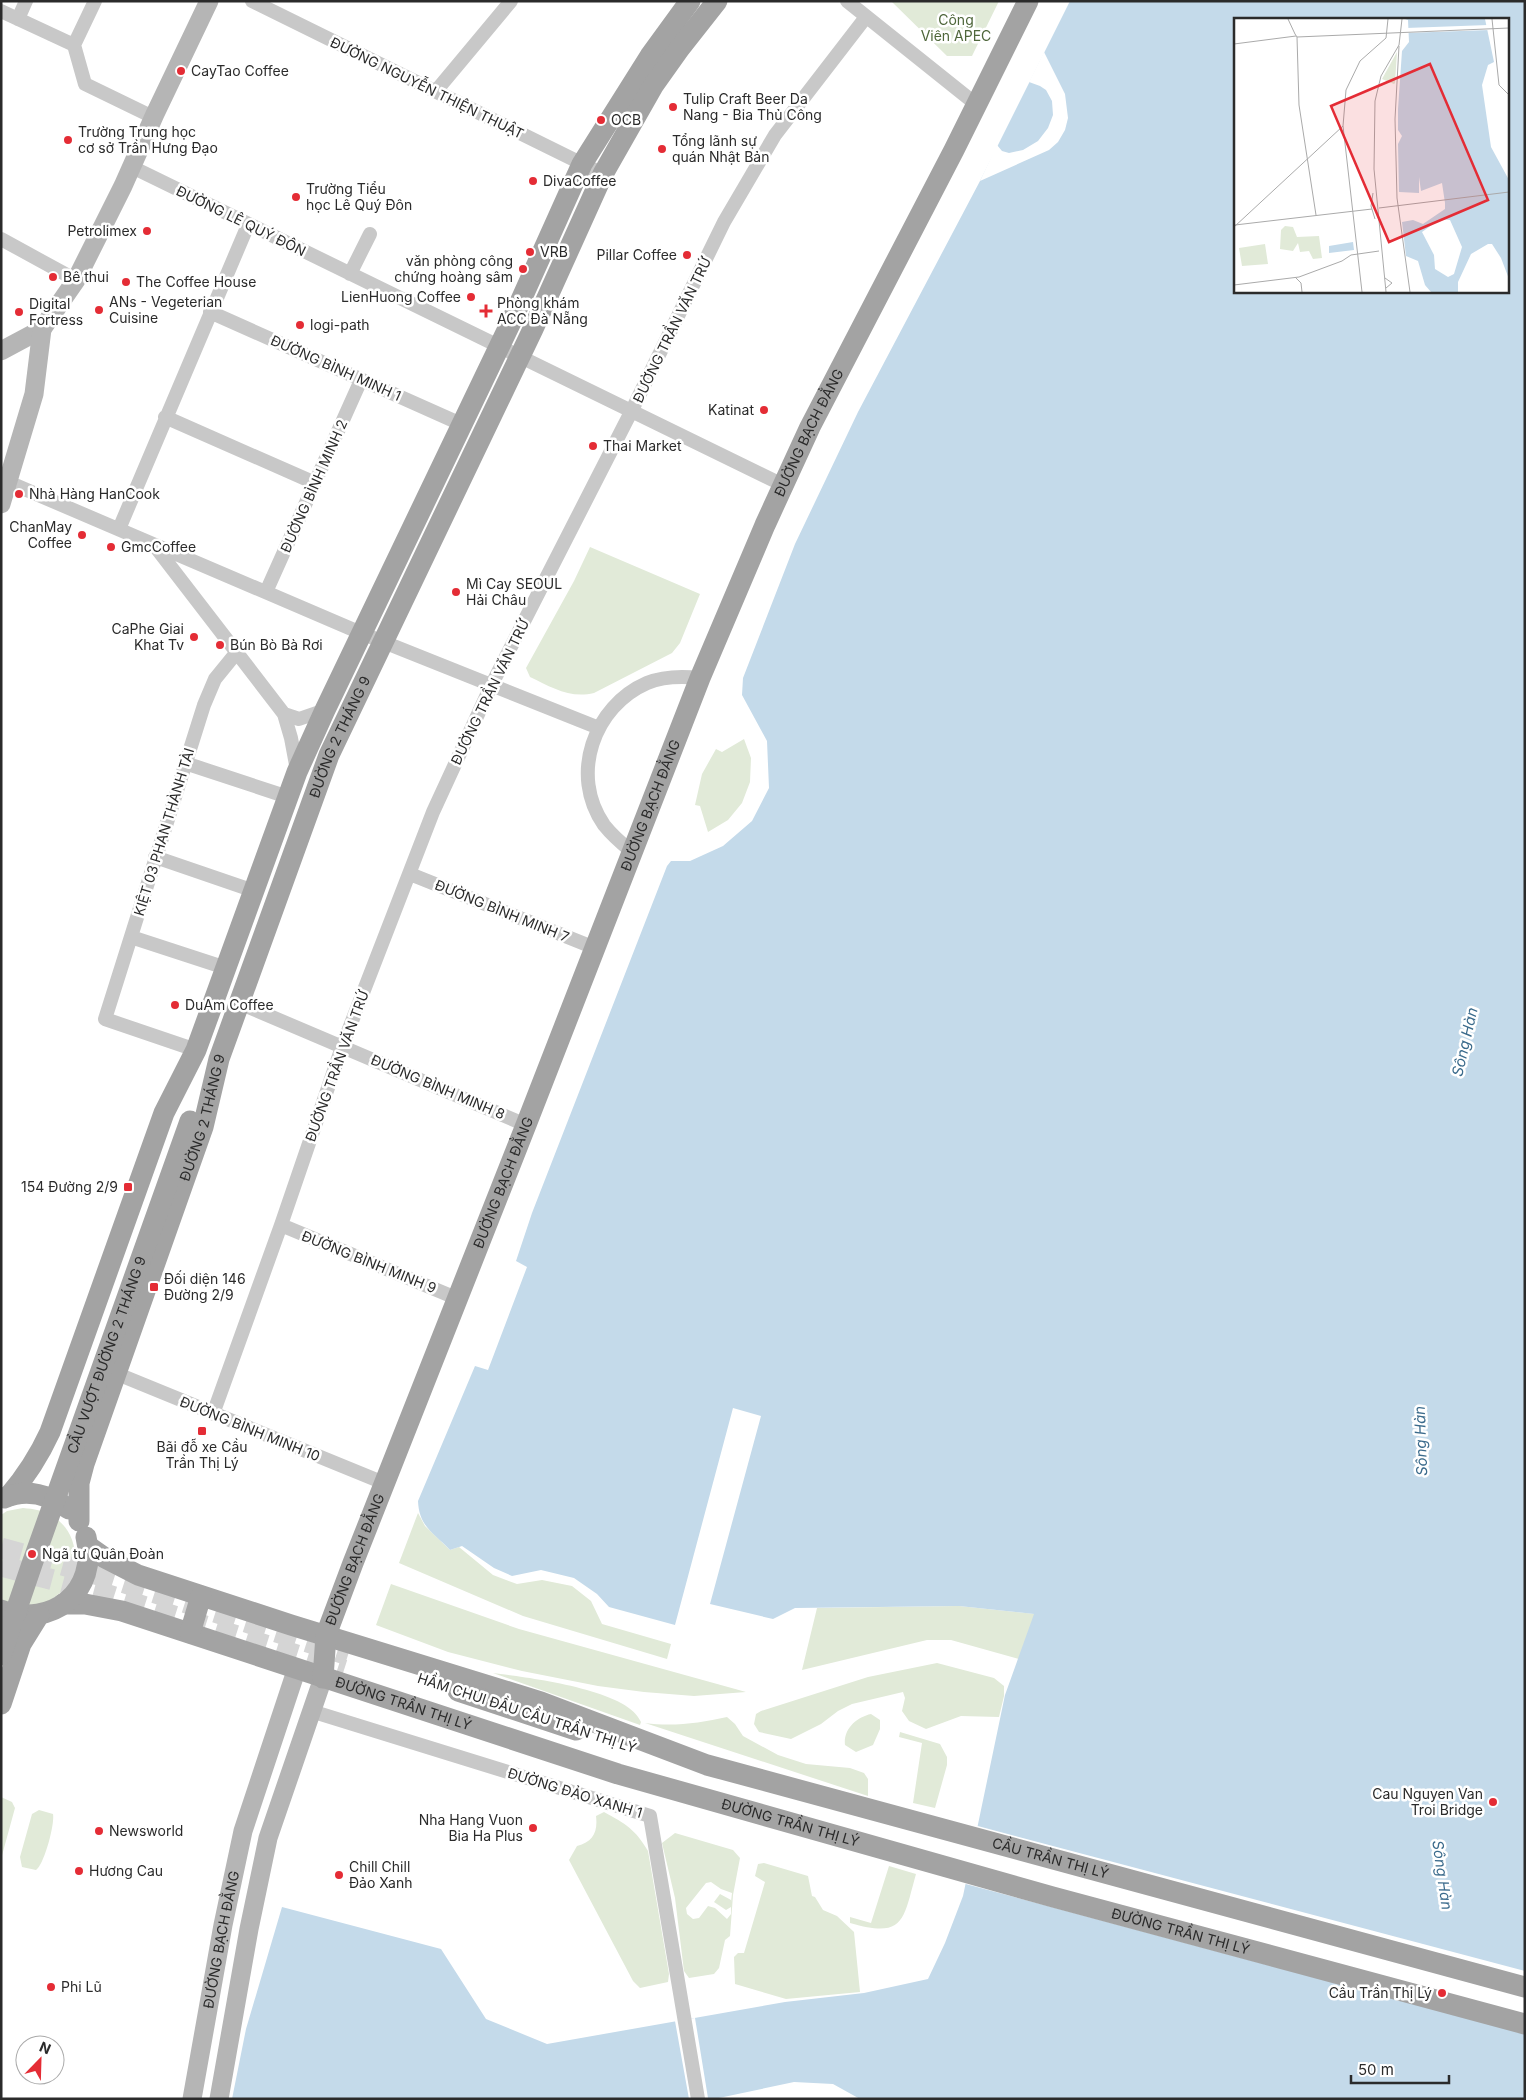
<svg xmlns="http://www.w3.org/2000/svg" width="1526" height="2100" viewBox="0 0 1526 2100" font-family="Inter,sans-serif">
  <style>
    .green { fill: #e1ead8; fill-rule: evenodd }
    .water { fill: #c4daea; fill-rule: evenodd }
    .pier { fill: #fff }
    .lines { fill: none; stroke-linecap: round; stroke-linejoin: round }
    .primary-tunnel { stroke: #d5d5d5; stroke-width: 21; stroke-dasharray: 21 11; stroke-linecap: butt }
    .minor { stroke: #c8c8c8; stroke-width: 14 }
    .secondary { stroke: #b5b5b5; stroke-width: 19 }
    .primary { stroke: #a3a3a3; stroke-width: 21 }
    .primary-bridge { stroke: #a3a3a3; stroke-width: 21 }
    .poi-dot { fill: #e42c35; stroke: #fff; stroke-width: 2 }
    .labels { text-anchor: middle; stroke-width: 5; stroke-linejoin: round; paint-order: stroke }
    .park-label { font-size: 14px; fill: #4e663a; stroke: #fff }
    .poi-label { font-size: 14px; fill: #2b2b2b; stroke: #fff; text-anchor: start }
    .street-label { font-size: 14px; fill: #2b2b2b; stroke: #fff }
    .water-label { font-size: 15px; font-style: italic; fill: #3b6b8c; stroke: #fff }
    .inset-road { fill: none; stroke: #aaa; stroke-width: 1 }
    .view { fill: #e42c35; fill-opacity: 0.15; stroke: #e42c35; stroke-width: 2.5 }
    .inset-edge { fill: none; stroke: #2b2b2b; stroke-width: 2.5 }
  </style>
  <rect width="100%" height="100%" fill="#fff"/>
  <path class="green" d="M891,1H999L972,56H947Z
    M590,547L700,594L680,643L672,653L594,693C570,699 551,687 530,677L526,668L574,581Z
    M744,739L751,758L750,782L742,803L728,820L708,832L700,806L695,805L702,774L716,749L722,752Z
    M23,1508C34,1509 43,1510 52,1516C79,1531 83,1571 61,1592C55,1597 47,1604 39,1605C34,1606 28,1605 23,1604C15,1604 8,1604 1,1600V1515L7,1511Z
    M418,1513L425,1526L450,1550L459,1547L493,1575L517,1584L542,1580L572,1586L591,1601L602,1624L671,1644L667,1659L523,1616L399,1563Z
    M391,1584L519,1629L746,1692L694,1696L644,1692L598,1686L522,1671L448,1652L376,1625Z
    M959,1606L1035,1614L1019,1659L951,1640H927L802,1670L817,1608Z
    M937,1663L994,1678L1004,1686V1696L999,1717L961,1716L926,1729L909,1721L902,1711L905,1698L903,1692L852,1704L838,1711L821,1724L791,1739L759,1732L754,1724L756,1714L761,1711L868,1677Z
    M493,1673C525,1677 629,1689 641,1722L640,1725Z
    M871,1714L880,1720V1729L873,1745L856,1752L845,1745C843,1729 857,1717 871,1714Z
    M727,1717L735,1724L743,1736L778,1755L806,1764L850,1768L864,1773L868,1779V1796L645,1723C673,1727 700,1723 727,1717Z
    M900,1732L940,1744L947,1757V1765L935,1808L913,1803L922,1743L899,1737Z
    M1,1797L12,1802L15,1808L1,1859Z
    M39,1810L53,1814C55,1824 44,1865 36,1870L22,1867L20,1857L32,1814Z
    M604,1812C626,1824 635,1829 648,1851L669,1974L668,1982L640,1988L633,1981L569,1860L577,1846C593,1842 598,1832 596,1816Z
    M675,1833L733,1850L740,1858L733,1895L730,1936L725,1940L719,1968L714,1974L689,1978L684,1971L675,1898L662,1843ZM711,1882L721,1889L732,1893L731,1902V1900L720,1894L714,1902L726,1910L731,1907V1914L727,1919L715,1908L708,1906L699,1918L693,1919L687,1914L686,1908L706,1883Z
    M764,1863L808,1876L812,1896L815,1897L823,1910L837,1916L854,1932L860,1992L786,1999L735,1984L734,1957L738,1953H744L765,1882L755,1876L758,1864Z
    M889,1866L916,1874C903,1920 905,1939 850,1923V1917L871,1923Z"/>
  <path class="water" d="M1070,1H1525V2099H860L833,2084L794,2082L714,2099H232L246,2029L282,1907L441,1949L486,2019L547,2044L785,2002L864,1993L928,1979L945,1943L963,1896L1005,1695L1034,1614L959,1606L795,1608L773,1619L710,1604L761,1416L733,1408L675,1625L609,1607L597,1594L574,1578L541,1570L512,1576L494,1568L462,1546L450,1550C434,1533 419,1527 418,1501L475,1366L488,1370L527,1267L516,1261L532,1213L667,866L671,861H690L723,846L752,821L769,788L767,741L742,695L743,678L795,544L858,412L980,181ZM1235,19H1507V291H1235Z"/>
  <path class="pier" d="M1044,52L1065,94L1068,118L1065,130L1058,142L1049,150L980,181L997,145L1002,151L1009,153L1023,150L1038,141L1048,128L1053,115L1052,101L1046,90L1040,86L1029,82Z
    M974,1825L1525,1971V2034L962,1883Z
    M695,2018L708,2098L703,2099H689L675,2021Z"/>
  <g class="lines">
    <path class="primary-tunnel" d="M1,1548L106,1577L348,1655
      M1,1566L102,1593L344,1670"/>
    <path class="minor" d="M252,1L603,174
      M847,1L977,105
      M1,11L74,45L85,84L153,117
      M18,19L26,1
      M74,45L95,1
      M436,91L511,1
      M132,167L783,485
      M1,239L76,280
      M350,274L370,234
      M210,312L461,424
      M165,417L315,483
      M8,482L361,633L599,728
      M119,529L248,225
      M154,545L284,714L291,738L297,770
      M266,592L361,380
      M284,714L299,719L325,710
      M185,763L288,797
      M631,851C621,843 612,835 604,825C569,775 594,706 647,683C664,676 682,676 700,678
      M155,857L254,891
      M410,874L595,948
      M131,937L226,968
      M239,1003L526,1125
      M196,1050L105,1019L204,705L215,679L237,652
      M281,1225L456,1298
      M115,1373L384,1483
      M213,1414L281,1225L342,1047L433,812L491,686L632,410L724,222L775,135L866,17
      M311,1711L650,1816L698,2099"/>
    <g class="secondary">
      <path d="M1,351L42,329L76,280L123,186L155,114L209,1"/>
      <path d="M1,504L34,394L42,329"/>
      <path id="s1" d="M192,2099L223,1925L243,1831L297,1668"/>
      <path d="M219,2099L249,1929L268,1838L323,1678"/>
    </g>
    <g class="primary">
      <path d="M9,1496C26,1476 39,1456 50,1432L164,1113L196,1050L297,772L325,710L512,320L582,164L650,56L690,1"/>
      <path d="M4,1498C27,1488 50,1495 69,1509"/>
      <path id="s2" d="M79,1521V1483L84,1464L203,1127L219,1059L329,755L533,329L603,174L653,86L680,48L717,1"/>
      <path id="s3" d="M88,1546L105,1558L138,1575L291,1625L541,1702L707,1765L1525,1987"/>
      <path id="s4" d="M63,1604H85L122,1611L618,1774L1053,1897L1525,2024"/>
      <path d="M1,1610C52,1629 99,1591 86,1537"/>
      <path d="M190,1633L201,1596"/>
      <path id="s5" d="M323,1678L326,1635L353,1563L526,1125L700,678L765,525L810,427L954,150L1028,1"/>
      <path d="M458,1691L576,1730"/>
      <path d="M1,1704L21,1644L39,1615"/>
    </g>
    <path class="primary-bridge" id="s6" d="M1,1655L32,1564L190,1121"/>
  </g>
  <g class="poi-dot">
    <circle cx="181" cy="71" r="5"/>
    <circle cx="673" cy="107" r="5"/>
    <circle cx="601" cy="120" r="5"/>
    <circle cx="68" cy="140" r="5"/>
    <circle cx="662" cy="149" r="5"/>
    <circle cx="533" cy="181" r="5"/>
    <circle cx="296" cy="197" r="5"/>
    <circle cx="147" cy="231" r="5"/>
    <circle cx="530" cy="252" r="5"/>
    <circle cx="687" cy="255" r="5"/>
    <circle cx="523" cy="269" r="5"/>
    <circle cx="53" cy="277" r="5"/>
    <circle cx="126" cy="282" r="5"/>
    <circle cx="471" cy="297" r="5"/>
    <circle cx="99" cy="310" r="5"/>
    <path d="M483.5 303.5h5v5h5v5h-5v5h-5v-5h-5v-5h5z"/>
    <circle cx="19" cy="312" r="5"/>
    <circle cx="300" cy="325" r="5"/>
    <circle cx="764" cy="410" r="5"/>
    <circle cx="593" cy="446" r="5"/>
    <circle cx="19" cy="494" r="5"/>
    <circle cx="82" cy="535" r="5"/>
    <circle cx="111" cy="547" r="5"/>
    <circle cx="456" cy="592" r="5"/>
    <circle cx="194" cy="637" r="5"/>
    <circle cx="220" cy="645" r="5"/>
    <circle cx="175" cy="1005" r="5"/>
    <rect x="123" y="1182" width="10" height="10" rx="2.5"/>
    <rect x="149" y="1282" width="10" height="10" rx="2.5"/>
    <rect x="197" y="1426" width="10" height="10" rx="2.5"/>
    <circle cx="32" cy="1554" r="5"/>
    <circle cx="1493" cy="1802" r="5"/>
    <circle cx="533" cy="1828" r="5"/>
    <circle cx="99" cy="1831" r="5"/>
    <circle cx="79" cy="1871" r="5"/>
    <circle cx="339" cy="1875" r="5"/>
    <circle cx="51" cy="1987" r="5"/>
    <circle cx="1442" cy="1993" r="5"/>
  </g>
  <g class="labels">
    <g class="park-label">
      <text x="956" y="25">Công<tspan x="956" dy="16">Viên APEC</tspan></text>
    </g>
    <g class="poi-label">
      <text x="191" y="76">CayTao Coffee</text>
      <text x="683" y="104">Tulip Craft Beer Da<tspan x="683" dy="16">Nang - Bia Thủ Công</tspan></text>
      <text x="611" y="125">OCB</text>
      <text x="78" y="137">Trường Trung học<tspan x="78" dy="16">cơ sở Trần Hưng Đạo</tspan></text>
      <text x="672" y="146">Tổng lãnh sự<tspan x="672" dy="16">quán Nhật Bản</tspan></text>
      <text x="543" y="186">DivaCoffee</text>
      <text x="306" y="194">Trường Tiểu<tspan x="306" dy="16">học Lê Quý Đôn</tspan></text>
      <text x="137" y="236" text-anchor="end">Petrolimex</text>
      <text x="540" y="257">VRB</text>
      <text x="677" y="260" text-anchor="end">Pillar Coffee</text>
      <text x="513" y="266" text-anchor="end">văn phòng công<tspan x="513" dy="16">chứng hoàng sâm</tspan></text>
      <text x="63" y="282">Bê thui</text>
      <text x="136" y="287">The Coffee House</text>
      <text x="461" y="302" text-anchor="end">LienHuong Coffee</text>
      <text x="109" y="307">ANs - Vegeterian<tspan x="109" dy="16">Cuisine</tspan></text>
      <text x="497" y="308">Phòng khám<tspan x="497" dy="16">ACC Đà Nẵng</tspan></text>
      <text x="29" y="309">Digital<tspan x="29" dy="16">Fortress</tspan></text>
      <text x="310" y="330">logi-path</text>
      <text x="754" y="415" text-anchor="end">Katinat</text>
      <text x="603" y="451">Thai Market</text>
      <text x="29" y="499">Nhà Hàng HanCook</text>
      <text x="72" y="532" text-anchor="end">ChanMay<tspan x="72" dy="16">Coffee</tspan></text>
      <text x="121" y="552">GmcCoffee</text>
      <text x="466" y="589">Mì Cay SEOUL<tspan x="466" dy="16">Hải Châu</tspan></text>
      <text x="184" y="634" text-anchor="end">CaPhe Giai<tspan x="184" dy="16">Khat Tv</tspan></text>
      <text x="230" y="650">Bún Bò Bà Rơi</text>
      <text x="185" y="1010">DuAm Coffee</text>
      <text x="118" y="1192" text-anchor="end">154 Đường 2/9</text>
      <text x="164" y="1284">Đối diện 146<tspan x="164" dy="16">Đường 2/9</tspan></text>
      <text x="202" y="1452" text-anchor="middle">Bãi đỗ xe Cầu<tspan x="202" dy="16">Trần Thị Lý</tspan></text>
      <text x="42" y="1559">Ngã tư Quân Đoàn</text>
      <text x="1483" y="1799" text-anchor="end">Cau Nguyen Van<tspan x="1483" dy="16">Troi Bridge</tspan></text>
      <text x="523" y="1825" text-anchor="end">Nha Hang Vuon<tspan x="523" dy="16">Bia Ha Plus</tspan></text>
      <text x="109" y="1836">Newsworld</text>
      <text x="349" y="1872">Chill Chill<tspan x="349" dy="16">Đảo Xanh</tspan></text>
      <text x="89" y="1876">Hương Cau</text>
      <text x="61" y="1992">Phi Lũ</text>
      <text x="1432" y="1998" text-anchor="end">Cầu Trần Thị Lý</text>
    </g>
    <g class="street-label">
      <text transform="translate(427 88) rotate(26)" y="5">ĐƯỜNG NGUYỄN THIỆN THUẬT</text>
      <text transform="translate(241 221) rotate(26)" y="5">ĐƯỜNG LÊ QUÝ ĐÔN</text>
      <text transform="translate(672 330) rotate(-64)" y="5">ĐƯỜNG TRẦN VĂN TRỨ</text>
      <text transform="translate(336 368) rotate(24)" y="5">ĐƯỜNG BÌNH MINH 1</text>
      <text dy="5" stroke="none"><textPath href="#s5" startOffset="1339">ĐƯỜNG BẠCH ĐẰNG</textPath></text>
      <text transform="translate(314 486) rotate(-66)" y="5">ĐƯỜNG BÌNH MINH 2</text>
      <text transform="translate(490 692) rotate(-64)" y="5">ĐƯỜNG TRẦN VĂN TRỨ</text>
      <text dy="5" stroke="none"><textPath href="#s2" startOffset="829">ĐƯỜNG 2 THÁNG 9</textPath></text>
      <text dy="5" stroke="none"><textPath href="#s5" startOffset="934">ĐƯỜNG BẠCH ĐẰNG</textPath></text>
      <text transform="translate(164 832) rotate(-73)" y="5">KIỆT 03 PHAN THÀNH TÀI</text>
      <text transform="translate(502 911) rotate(22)" y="5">ĐƯỜNG BÌNH MINH 7</text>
      <text transform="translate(337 1066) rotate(-70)" y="5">ĐƯỜNG TRẦN VĂN TRỨ</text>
      <text transform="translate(438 1087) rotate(23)" y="5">ĐƯỜNG BÌNH MINH 8</text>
      <text dy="5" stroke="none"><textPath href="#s2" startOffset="424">ĐƯỜNG 2 THÁNG 9</textPath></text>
      <text dy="5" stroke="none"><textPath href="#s5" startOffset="529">ĐƯỜNG BẠCH ĐẰNG</textPath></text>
      <text transform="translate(369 1262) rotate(22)" y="5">ĐƯỜNG BÌNH MINH 9</text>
      <text dy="5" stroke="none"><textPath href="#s6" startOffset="318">CẦU VƯỢT ĐƯỜNG 2 THÁNG 9</textPath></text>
      <text transform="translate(250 1429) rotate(22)" y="5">ĐƯỜNG BÌNH MINH 10</text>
      <text dy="5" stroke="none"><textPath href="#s5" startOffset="124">ĐƯỜNG BẠCH ĐẰNG</textPath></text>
      <text dy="5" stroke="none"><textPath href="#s4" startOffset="356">ĐƯỜNG TRẦN THỊ LÝ</textPath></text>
      <text transform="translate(527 1713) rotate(18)" y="5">HẦM CHUI ĐẦU CẦU TRẦN THỊ LÝ</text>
      <text transform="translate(575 1793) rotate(17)" y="5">ĐƯỜNG ĐẢO XANH 1</text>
      <text dy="5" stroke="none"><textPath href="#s4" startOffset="761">ĐƯỜNG TRẦN THỊ LÝ</textPath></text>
      <text dy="5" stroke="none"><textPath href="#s3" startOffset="1014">CẦU TRẦN THỊ LÝ</textPath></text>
      <text dy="5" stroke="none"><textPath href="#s4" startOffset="1166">ĐƯỜNG TRẦN THỊ LÝ</textPath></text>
      <text dy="5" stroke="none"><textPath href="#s1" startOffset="162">ĐƯỜNG BẠCH ĐẰNG</textPath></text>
    </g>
    <g class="water-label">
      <text transform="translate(1465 1042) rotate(-77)" y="5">Sông Hàn</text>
      <text transform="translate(1421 1441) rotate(-92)" y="5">Sông Hàn</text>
      <text transform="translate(1442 1875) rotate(82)" y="5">Sông Hàn</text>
    </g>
  </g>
  <g transform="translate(1234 18)">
    <rect width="275" height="275" fill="#fff"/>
    <path d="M163,34L161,65L160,66L148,61ZM51,208L59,209L63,219L85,218L88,240L79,241L75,233L66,234L64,225L59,233L46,231L47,212ZM31,226L34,246L8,248L5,230Z" fill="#e1ead8"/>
    <path d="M171,1H251L260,44L254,47L248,67L257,129L275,162V261L267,240L258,226H254L237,236L224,264V274H197L191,267L184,243L172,238L168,204L179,202L189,206L211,191V185L208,165L187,173L185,159V175L165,174L164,126L168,118L164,112V91L168,33L175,24L174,2ZM206,201L216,202L228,229L220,256L214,259L201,251L200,237L188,214ZM119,224L120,232L95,235V228Z" fill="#c4daea" fill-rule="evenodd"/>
    <path d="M254,7L255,12L172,15V10Z" fill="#fff"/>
    <path class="inset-road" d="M54,1L61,16M258,1L265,67L275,77M61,16L63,19L275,10M63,19L65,87L82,197M0,26L62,18M165,28L161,101L163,180L176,274M109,108L128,274M139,175L137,188L141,201M145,190L275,174M1,207L138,191M0,209L109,108L112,72L126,43L152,20L154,1M61,259L67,265L68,274M151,260L158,265L152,270M0,267L65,259L108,243L117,237L145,233M152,274L140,151L141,83L147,58L165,27L168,1"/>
    <path class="view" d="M196,46L254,182L155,224L97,88Z"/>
    <rect width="275" height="275" class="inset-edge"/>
  </g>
  <rect width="1526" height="2100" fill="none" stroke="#2b2b2b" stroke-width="5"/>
  <g transform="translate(40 2060) rotate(23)"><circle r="24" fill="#ffffff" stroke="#aaaaaa"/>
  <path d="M0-4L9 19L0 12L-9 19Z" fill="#e42c35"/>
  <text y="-8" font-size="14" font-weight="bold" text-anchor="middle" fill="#2b2b2b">N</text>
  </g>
  <path d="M1351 2075v8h98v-8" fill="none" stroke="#2b2b2b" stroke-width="2.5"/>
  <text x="1358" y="2075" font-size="15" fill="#2b2b2b" stroke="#ffffff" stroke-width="4" paint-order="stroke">50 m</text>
</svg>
